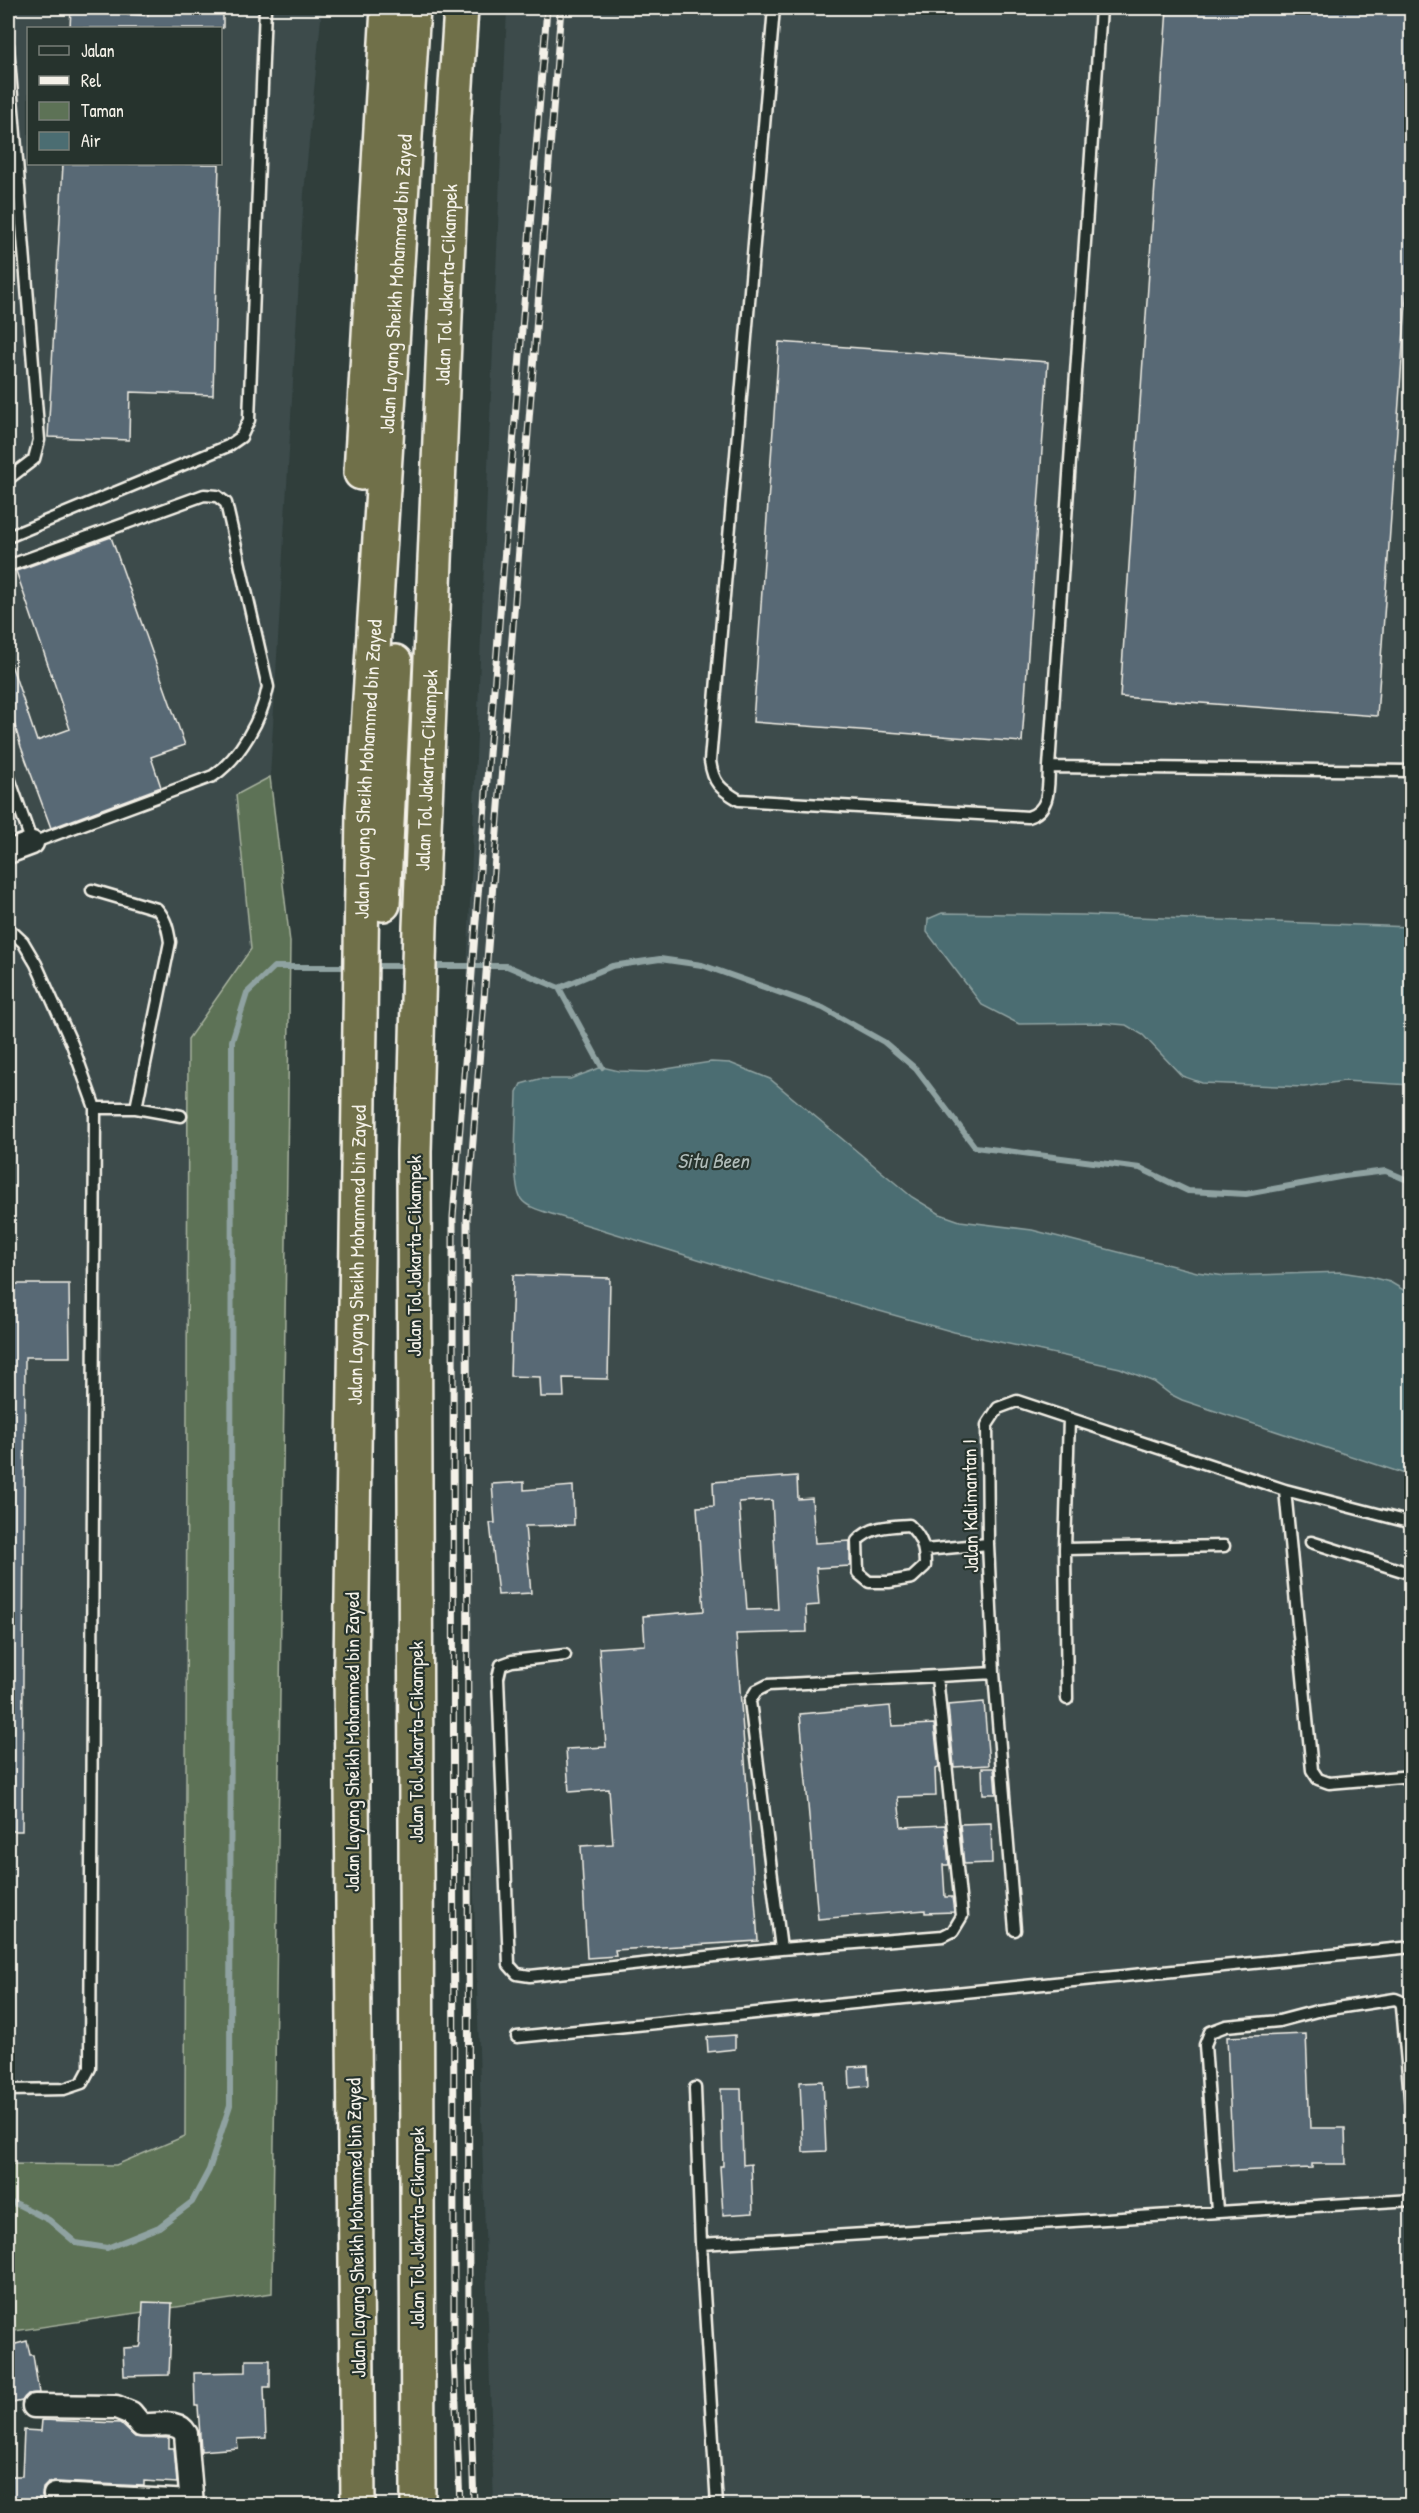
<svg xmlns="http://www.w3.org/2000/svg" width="1419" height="2513" viewBox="0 0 1419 2513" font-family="'Patrick Hand',sans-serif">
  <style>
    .built { fill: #3c4b4c; fill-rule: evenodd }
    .green { fill: #5d7256; stroke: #a8b29f; stroke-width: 1.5 }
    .water { fill: #4b6d72; stroke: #8fa2a1; stroke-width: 1.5 }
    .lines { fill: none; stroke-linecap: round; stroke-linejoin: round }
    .stream { stroke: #8fa2a1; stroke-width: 6 }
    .building { fill: #596975; stroke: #f4f1e8; stroke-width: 1.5; fill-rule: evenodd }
    .lane-casing { stroke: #f4f1e8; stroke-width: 15 }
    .street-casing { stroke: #f4f1e8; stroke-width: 27 }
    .highway-casing { stroke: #f4f1e8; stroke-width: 38 }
    .lane { stroke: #26332d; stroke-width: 10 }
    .street { stroke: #26332d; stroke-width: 22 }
    .highway { stroke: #70704a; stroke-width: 33 }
    .rail-casing { stroke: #f4f1e8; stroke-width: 7 }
    .rail { stroke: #26332d; stroke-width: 4.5; stroke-dasharray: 14; stroke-linecap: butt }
    .labels { text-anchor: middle; stroke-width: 4.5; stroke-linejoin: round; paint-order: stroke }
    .street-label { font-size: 20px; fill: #f4f1e8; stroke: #26332d }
    .water-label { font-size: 21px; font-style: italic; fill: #b0bcb9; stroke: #26332d }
  </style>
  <rect width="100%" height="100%" fill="#303e3b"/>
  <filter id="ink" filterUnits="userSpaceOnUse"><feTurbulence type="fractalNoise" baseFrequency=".0167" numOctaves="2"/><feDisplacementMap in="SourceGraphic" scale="12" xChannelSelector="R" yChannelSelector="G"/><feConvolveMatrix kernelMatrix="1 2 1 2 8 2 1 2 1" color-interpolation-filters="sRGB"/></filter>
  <g filter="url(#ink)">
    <path class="built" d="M8,8H322L304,193L270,777L236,795L251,949L188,1039L185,2137L116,2165L8,2164ZM28,28H220V164H28Z
      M507,8H1411V2505H494L454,1290Z"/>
    <path class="green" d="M270,777L290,942L272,2293L8,2332V2164L116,2165L185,2136L188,1039L251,949L236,795Z"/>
    <path class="water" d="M942,913L1083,915L1411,927V1085L1344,1081L1304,1087L1202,1083L1182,1076L1143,1035L1126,1025L1103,1023L1019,1024L982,1005L927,932L928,919Z
      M711,1062L730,1063L770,1079L912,1197L940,1214L960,1221L1032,1230L1197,1272L1225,1276L1341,1272L1366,1276L1390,1282L1412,1295L1411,1476L1182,1400L1170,1394L1154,1382L1120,1368L954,1332L737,1271L545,1212C536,1209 526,1206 521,1199C511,1184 517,1112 517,1092L521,1084L539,1079H570L602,1067L619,1071L647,1072Z"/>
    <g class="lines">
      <path class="stream" d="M371,966H409
        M428,966H507L559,988L612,966L660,959L702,965L823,1008L884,1042L916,1069L975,1147L1140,1168L1188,1191L1246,1194L1345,1176L1386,1171L1412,1182
        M559,988L602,1067
        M8,2203L17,2204L49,2220L76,2243L107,2248L159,2227L192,2202L209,2170L230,2105L232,1041L247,993L274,967H352"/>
    </g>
    <path class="building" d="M71,8L148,16V8H223V28H70Z
      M1167,8H1412V216L1377,716L1120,697Z
      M63,164H219L213,395L130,392L129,440L48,437Z
      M779,342L1048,362L1022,742L753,722Z
      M111,537L185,745L151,757L161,787L51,828L21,747L8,702V661H10L37,741L70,729L16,571Z
      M513,1275L610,1278L608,1379L563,1378L564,1397H541L540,1377L510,1376Z
      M8,1284H69L70,1357H25L22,1831H8Z
      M797,1476L798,1499L812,1498L815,1543L850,1541V1566L816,1568L819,1605L806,1606L807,1632L736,1634L758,1941L615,1950L616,1956L587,1958L581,1846L613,1844L609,1789L569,1792L566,1749L606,1747L599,1648L645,1645L643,1616L704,1611L697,1507L714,1506L713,1482ZM772,1500L778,1609L747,1610L739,1502Z
      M524,1482V1490L573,1486L574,1525L525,1526L531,1593L498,1595L490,1523H495L492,1484Z
      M984,1702L989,1765L954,1767L948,1705Z
      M890,1706L892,1726L934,1724L939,1768L935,1769L936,1796L898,1797L901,1827L945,1825L949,1865H943L945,1897H952L954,1912L925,1913V1910L818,1919L800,1714Z
      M982,1768H994L996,1794H983Z
      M991,1823L992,1863L964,1864L960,1824Z
      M1306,2034L1310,2128H1345L1346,2164H1312V2168L1233,2171L1227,2037Z
      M735,2035V2049L708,2052L707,2037Z
      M868,2066L869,2086L850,2088L849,2067Z
      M823,2081L826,2151L803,2152L800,2082Z
      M721,2089H741L743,2165L751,2164L753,2213L723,2215L720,2166H723Z
      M143,2302L172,2303L169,2375L124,2376L123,2348L140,2347L141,2344Z
      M27,2341L30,2355H33L39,2393L28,2394L22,2401L8,2404V2346Z
      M246,2360H270V2387H264L266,2438L237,2439L238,2448L201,2451L198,2406H195L194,2373L246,2372Z
      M42,2420L120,2423L135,2437L169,2438V2448H174L177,2483L144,2481V2486L55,2482L48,2483L43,2488L42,2495L47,2505H40V2499L8,2501V2476H22L24,2430L41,2431Z"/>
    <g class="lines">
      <defs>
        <path id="lane" d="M774,8L710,761C713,783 720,789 739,800L1028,817C1051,810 1048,787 1049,767L1412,771
          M8,46L39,440L34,459L8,479
          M8,537L228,446L241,437L249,420L265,8
          M8,566L204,495L217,496L226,503L268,687C262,718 240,758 213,776L32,843L8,775
          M1049,767L1101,8
          M92,890L157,909C166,919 168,929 170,942L136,1108
          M8,928L23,942L36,964L72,1044L95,1108L90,2068L82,2083L64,2089L8,2090
          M95,1108H136L181,1116
          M1069,1419L1065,1549L1224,1546
          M1285,1490L1312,1770L1318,1779L1329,1783L1412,1776
          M909,1525C922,1537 925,1548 925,1566L912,1578L889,1582H869L858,1573L857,1541C871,1526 890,1526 909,1525Z
          M1311,1542L1412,1574
          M1065,1549L1067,1699
          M925,1550L988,1544
          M565,1655L512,1661L501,1665L498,1678L509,1965L517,1974L530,1976L781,1949L943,1936L953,1931L962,1916L937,1677
          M1015,1930L994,1673L988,1544L987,1425L998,1408L1017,1401L1285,1490L1412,1523
          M781,1949L750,1701L756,1691L768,1685L994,1673
          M517,2037L1412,1947
          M695,2088L701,2244
          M1217,2211L1205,2045L1210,2032L1226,2026L1279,2021L1317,2011L1395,1999L1400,2001L1402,2006L1412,2120
          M717,2506L701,2244L1412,2200"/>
        <path id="street" d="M8,852L32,843
          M34,2406L116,2407L131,2413L141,2425C156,2427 177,2418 186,2434L192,2506
          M55,2495L192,2502"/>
        <g id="highway">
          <path d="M361,473L388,8"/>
          <path d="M383,904L395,662"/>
          <path id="s1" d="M358,2506L351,1667L363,810L413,8"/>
          <path id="s2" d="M418,2506L414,1152L420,927L452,146L461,8"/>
        </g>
      </defs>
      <use href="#lane" class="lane-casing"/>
      <use href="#street" class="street-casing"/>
      <use href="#highway" class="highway-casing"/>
      <use href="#lane" class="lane"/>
      <use href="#street" class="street"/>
      <use href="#highway" class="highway"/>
      <defs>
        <path id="rail" d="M460,2506L454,2354L453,1217L547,8
          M474,2506L469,2355L467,1218L561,8"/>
      </defs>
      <use href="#rail" class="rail-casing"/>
      <use href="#rail" class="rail"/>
    </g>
  </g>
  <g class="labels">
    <g class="street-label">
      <text dy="7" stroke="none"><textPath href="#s1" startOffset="2223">Jalan Layang Sheikh Mohammed bin Zayed</textPath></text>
      <text dy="7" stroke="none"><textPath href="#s2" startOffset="2222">Jalan Tol Jakarta–Cikampek</textPath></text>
      <text dy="7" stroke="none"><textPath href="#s1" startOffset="1737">Jalan Layang Sheikh Mohammed bin Zayed</textPath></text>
      <text dy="7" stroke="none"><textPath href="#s2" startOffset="1736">Jalan Tol Jakarta–Cikampek</textPath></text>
      <text dy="7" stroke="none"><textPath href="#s1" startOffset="1251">Jalan Layang Sheikh Mohammed bin Zayed</textPath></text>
      <text transform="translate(414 1256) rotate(-90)" y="7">Jalan Tol Jakarta–Cikampek</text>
      <text transform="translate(970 1506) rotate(-91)" y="7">Jalan Kalimantan I</text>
      <text transform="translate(352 1742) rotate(-90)" y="7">Jalan Layang Sheikh Mohammed bin Zayed</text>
      <text transform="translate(416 1742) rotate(-90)" y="7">Jalan Tol Jakarta–Cikampek</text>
      <text transform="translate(356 2228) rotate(-91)" y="7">Jalan Layang Sheikh Mohammed bin Zayed</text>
      <text transform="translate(417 2228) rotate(-90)" y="7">Jalan Tol Jakarta–Cikampek</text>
    </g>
    <g class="water-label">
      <text x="713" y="1168">Situ Been</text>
    </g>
  </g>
  <rect width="1419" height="2513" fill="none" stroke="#26332d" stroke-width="30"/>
  <rect x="15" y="15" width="1389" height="2483" fill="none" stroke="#f4f1e8" stroke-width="2" filter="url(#ink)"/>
  <rect x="27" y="27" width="195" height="138" fill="#26332d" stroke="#787f78" stroke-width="1.5"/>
  <rect x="39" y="46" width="30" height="9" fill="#26332d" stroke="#787f78" stroke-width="1.5"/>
  <text x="81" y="57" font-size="18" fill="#f4f1e8">Jalan</text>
  <rect x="39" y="76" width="30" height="9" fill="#f4f1e8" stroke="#787f78" stroke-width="1.5"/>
  <text x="81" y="87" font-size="18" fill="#f4f1e8">Rel</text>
  <rect x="39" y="102" width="30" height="18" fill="#5d7256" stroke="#787f78" stroke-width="1.5"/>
  <text x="81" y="117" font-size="18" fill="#f4f1e8">Taman</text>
  <rect x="39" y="132" width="30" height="18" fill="#4b6d72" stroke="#787f78" stroke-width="1.5"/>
  <text x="81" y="147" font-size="18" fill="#f4f1e8">Air</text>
</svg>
